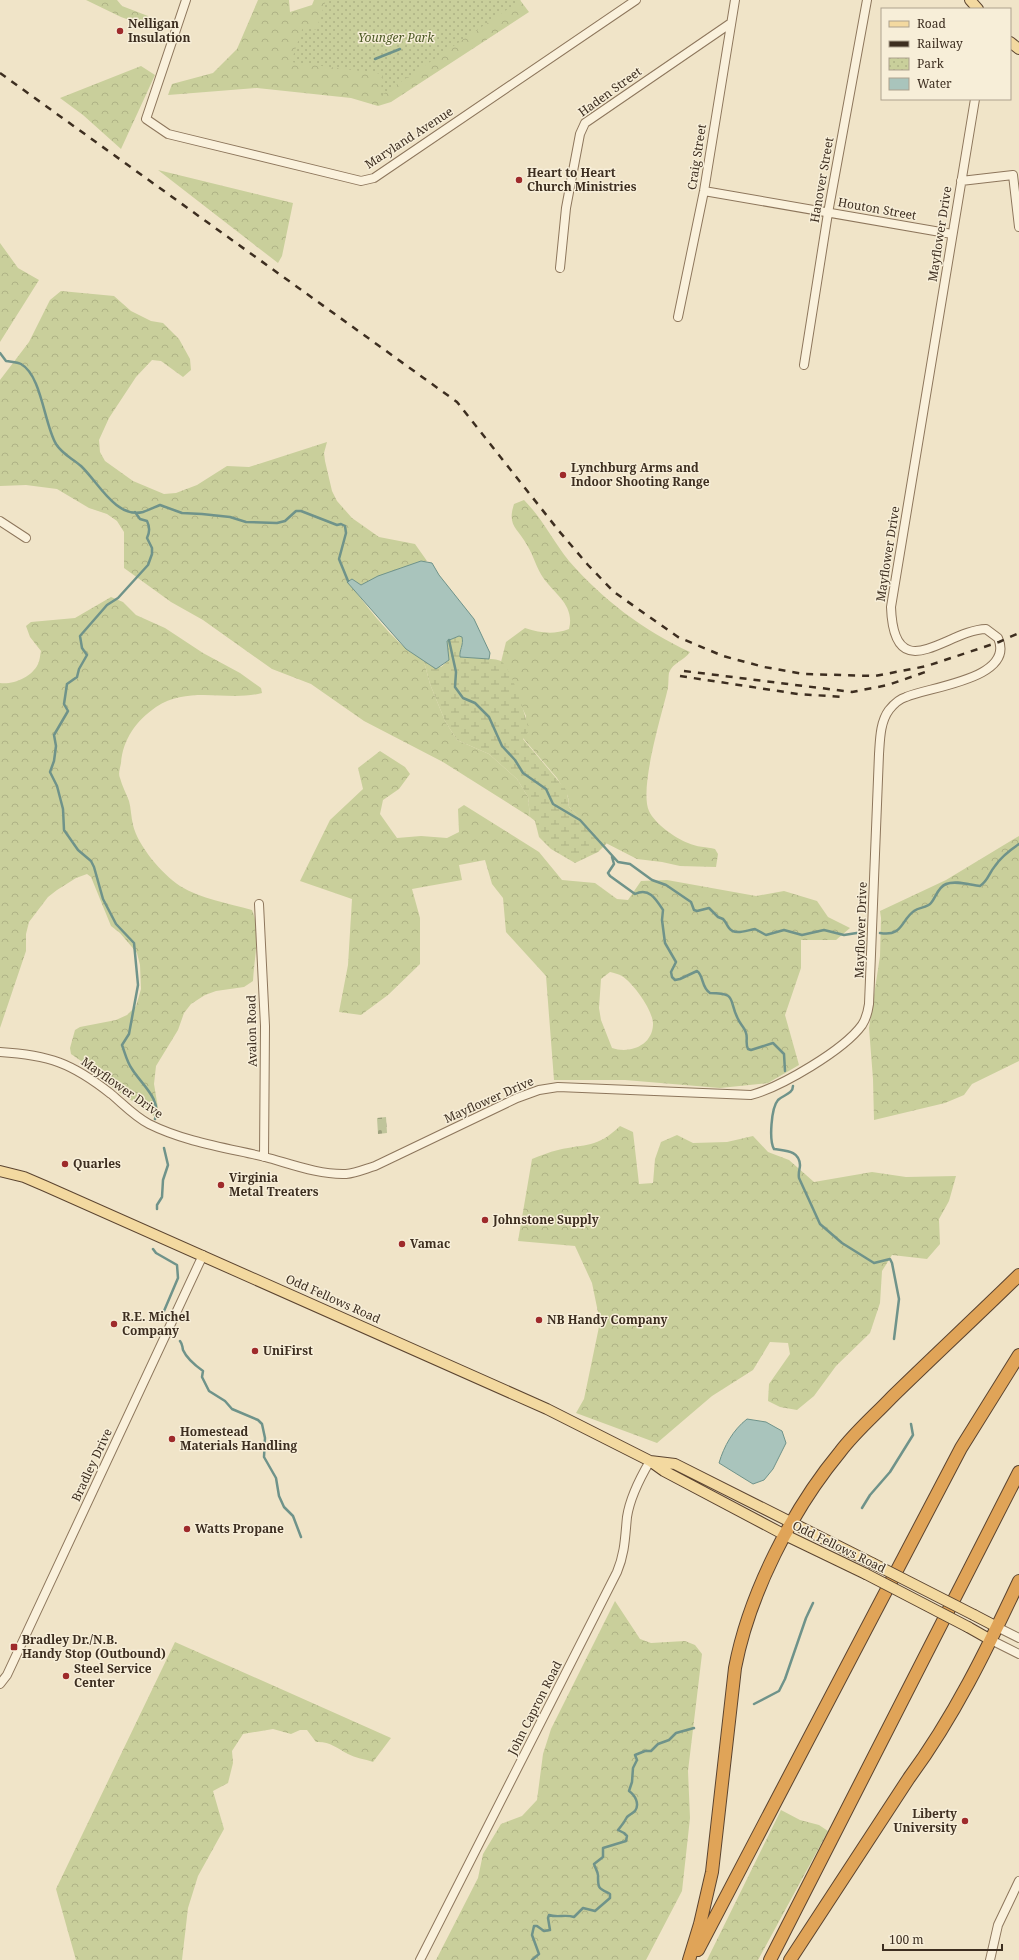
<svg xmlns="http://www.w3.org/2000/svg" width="1019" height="1960" viewBox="0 0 1019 1960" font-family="'Noto Serif',serif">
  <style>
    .forest { fill: url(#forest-crowns); fill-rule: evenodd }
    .wetland { fill: url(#wetland-marsh) }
    .cemetery { fill: url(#cemetery-stones) }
    .park { fill: url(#park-dots) }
    .water { fill: #a9c4bc; stroke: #6f938a }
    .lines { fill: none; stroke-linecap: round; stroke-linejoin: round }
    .stream { stroke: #6f938a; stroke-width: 2.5 }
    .minor-casing { stroke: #8d765c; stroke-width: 10 }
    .major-casing { stroke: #5b4430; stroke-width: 12 }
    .highway-casing { stroke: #5b4430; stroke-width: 14 }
    .minor { stroke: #faf1dc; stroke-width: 8 }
    .major { stroke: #f3d9a0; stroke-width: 10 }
    .highway { stroke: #e0a458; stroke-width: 12 }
    .rail { stroke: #3d2e20; stroke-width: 2.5; stroke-dasharray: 7 7; stroke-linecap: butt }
    .major-bridge-casing { stroke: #5b4430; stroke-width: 12; stroke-linecap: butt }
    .major-bridge { stroke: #f3d9a0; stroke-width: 10 }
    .poi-dot { fill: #9e2a2b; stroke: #f7eed8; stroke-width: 1.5 }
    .labels { text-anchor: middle; stroke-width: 3; stroke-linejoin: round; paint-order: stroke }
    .poi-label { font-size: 12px; font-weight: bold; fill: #3d2e20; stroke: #f7eed8; text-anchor: start }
    .park-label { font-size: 12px; font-style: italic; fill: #4d5a26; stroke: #f7eed8 }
    .street-label { font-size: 12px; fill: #3d2e20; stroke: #f7eed8 }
  </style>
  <defs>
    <pattern id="forest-crowns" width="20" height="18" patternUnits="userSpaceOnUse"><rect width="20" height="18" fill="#c9cf9b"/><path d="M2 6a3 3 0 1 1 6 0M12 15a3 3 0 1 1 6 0" fill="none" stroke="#aeb285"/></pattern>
    <pattern id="wetland-marsh" width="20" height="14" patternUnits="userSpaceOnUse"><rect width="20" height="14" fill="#c9cf9b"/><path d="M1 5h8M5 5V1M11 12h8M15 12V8" fill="none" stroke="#aeb285"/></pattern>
    <pattern id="cemetery-stones" width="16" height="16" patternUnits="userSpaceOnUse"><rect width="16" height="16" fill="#bfc49a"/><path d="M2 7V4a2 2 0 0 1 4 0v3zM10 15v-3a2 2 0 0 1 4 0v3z" fill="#9ca07d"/></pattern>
    <pattern id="park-dots" width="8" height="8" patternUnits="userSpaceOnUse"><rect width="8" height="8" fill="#c9cf9b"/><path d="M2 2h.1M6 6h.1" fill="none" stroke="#aeb285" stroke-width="1.8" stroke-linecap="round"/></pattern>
  </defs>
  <rect width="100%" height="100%" fill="#f0e4c8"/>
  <path class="forest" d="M86,0H117L122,6L148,16L157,30L121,17Z
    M258,0H289L290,12L312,5L314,0H520L529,12L391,102L378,106L351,98L257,88L168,95L172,84L213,73L237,49Z
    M141,66L155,75L121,149L83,115L60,98Z
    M158,170L293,203L282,256L278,263Z
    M0,243L18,268L39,280L0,342Z
    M61,291L114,296L131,311L151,321L163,323L179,339L190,359L191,370L183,377L161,361L152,360L136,377L109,418L99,440L100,452L105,461L133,481L164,494L176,493L197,485L227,466L249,467L327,442L324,453L325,461L332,491L337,501L352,518L379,537L415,544L427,561L401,568L361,585L352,579L348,581C360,598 403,655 423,658L430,684L445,721L457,740L489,754L517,779L528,797L530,817L443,762L364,721L311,684L272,669L203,620L171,602L124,568V532L117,521L107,514L89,508L57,489L26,485L0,486V380L29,342L50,300Z
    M524,500C542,518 553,541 569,561C602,599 644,631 690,652C684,661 673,662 669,673C668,679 669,686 667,692C661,717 639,789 649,811C655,824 675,838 688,843C696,847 707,847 715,849L718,854L716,867L680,866L662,862L637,859L600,840L569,807L568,796L557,778L523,738L526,716L501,662L506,642L525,628C541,633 553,635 569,629C575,606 556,595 544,579C536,568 534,556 527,545C517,527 507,526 514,504Z
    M111,597L123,602L136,615L165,628L203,653L240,673L261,688L262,693C227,702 190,685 156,707C136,721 123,739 121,763C120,768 118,774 120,778C122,786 126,793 129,801C131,808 131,817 133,825C138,846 162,874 180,886C201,899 228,903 252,910C261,930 254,959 253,981L244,987L216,991L205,995L191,1004L184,1013L178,1030L156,1066L154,1084L159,1114L154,1116L116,1090L94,1070L71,1054L70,1048L75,1030L80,1027L116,1020L127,1015L136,1006L141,989L140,965L137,953L120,933L111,926L91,877L87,874L76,878L57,890L48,897L29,922L26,934V951L0,1028V683C13,685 32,677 38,664C40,660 40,655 41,651L30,637L26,626L31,622L75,618Z
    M380,751L405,767L410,774L399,789L383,800L380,814L397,838L421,836L447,838L459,832L458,809L464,805L539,852L562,880L595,883L617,899L628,900L641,881L667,880L756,896L784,891L817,901L828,917L850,928L836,940H801V968L785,1015L799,1065L768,1083L720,1088L625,1080H554L546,976L506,932L503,898L492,884L485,860L459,865L462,880L412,889L420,918V964L388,995L361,1015L339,1012L348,965L352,899L300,881L330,820L363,789L358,768ZM610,972C614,973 619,974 622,976C633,983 654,1011 653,1025C652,1046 629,1054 612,1048L601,1020L599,1008L601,979Z
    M1019,836V1061L972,1084L964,1095L945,1103L874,1120L873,1079L869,1028L880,956L881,918L880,911L946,880Z
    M620,1126L633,1132L639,1184L653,1183L655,1159L661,1142L677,1135L693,1143L727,1142L753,1136L768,1152L789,1160L814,1182L872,1172L906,1177L956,1176L949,1201L939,1219L940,1244L927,1259L892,1255L882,1271L880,1303L870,1333L836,1366L814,1396L797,1410L780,1407L768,1401L769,1384L790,1354L788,1343L770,1342L753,1370L712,1396L657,1443L576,1413L584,1399L600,1322L592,1283L575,1246L518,1241L532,1159C540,1156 549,1152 558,1150C587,1143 596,1149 620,1126Z
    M615,1601L640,1639L651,1643L685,1641L695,1645L702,1654L688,1771L690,1818L682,1891L646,1960H436L478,1878L483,1854L501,1824L522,1816L537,1800L543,1754L551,1729Z
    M175,1642L391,1738L373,1762C365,1759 355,1758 348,1754C337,1748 329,1741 316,1742L307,1730H300L291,1734L273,1729L243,1734L232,1751L233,1763L228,1783L213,1791L224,1829L198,1876L188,1908L182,1960H76L56,1889Z
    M781,1810L800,1820L819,1825L828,1831L758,1960H707Z"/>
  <path class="wetland" d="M459,636L462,637C464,645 458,651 461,657C470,658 495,658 501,661C512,669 526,717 529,731L523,739L567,791L569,807L600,840L607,843L598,852L575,863L551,849L539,837L535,821L530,817L528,797L517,779L489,754L457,740L445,721L430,684L423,658L431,666L441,667L449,660L447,641Z"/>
  <path class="cemetery" d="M386,1117L387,1133L378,1134L377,1118Z"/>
  <path class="park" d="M326,0H521L380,96L383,74L291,62L303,27L316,30Z"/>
  <path class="water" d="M421,561L432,563L439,575L474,619L490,653L489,659L460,657C459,650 464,645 462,637L459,636L447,641L449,660L436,669L406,649L347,582L352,579L361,585L378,576Z
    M747,1419L766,1422L782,1431L786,1443L773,1469L764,1480L753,1484L719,1463C724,1446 733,1430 747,1419Z"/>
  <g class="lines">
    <path class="stream" d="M375,59L400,49
      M0,353L6,361C11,362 17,362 21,364C42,376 44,424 56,444C63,455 72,458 81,466C98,482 116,519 143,512C149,510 155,507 160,505L182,513L202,514L230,517L246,522L277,523L285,521L296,511H301L337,525L341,524L345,526L346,533L339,559L348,581
      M135,512L140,519L147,521C150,527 150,532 147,538L152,548V554L148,565L118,598L107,605L80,636L82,648L87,655L79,669L77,677L67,684L64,704L68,711L54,735L56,746L54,761L50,772L57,786L63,809L64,830L78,850L91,861L94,867L103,899L116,924L134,943L138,985L129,1034L122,1045C125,1053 127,1062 132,1069C141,1084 162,1099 155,1119
      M449,640L456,672L455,687L463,698L475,703L489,717L502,746L515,760L523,773L546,789L553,804L580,820L618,862L630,864L652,880L666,885L691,902L694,910L697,911L709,908L718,917L723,919C726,922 726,924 729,928C735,936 747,930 755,929L766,935L784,930L802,935L824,930L844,935L863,932
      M612,857L614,864L608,873L610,876L635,894C649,887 656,899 663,910L662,920L665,943L676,962L671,972L672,977L675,980L680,979L697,971C704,976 701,987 710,993C738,993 728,1000 738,1019C740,1024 745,1028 746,1033C748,1038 745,1043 748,1049L751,1050L773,1043L784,1054L785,1071
      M880,933C903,937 901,920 914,911C919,907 927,908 931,903C936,897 938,887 946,884C956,880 970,885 980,886C988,881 989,873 995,866C1001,857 1010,850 1019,844
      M793,1086C793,1094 783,1095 778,1100C771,1108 769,1141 774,1149C785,1151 799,1150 800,1165C800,1169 798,1172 799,1178L820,1224L842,1243L874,1263L890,1259L892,1263L899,1299L894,1339
      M157,1209V1205L162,1197L163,1180L168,1165L164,1148
      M153,1249L156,1253L177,1265L178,1278L164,1311
      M180,1341C183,1345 182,1346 183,1350C187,1359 196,1366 203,1371L202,1377L209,1391L225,1401L232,1409L258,1420L262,1424L265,1438L264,1457L276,1478L279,1496L284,1507L293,1516L301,1537
      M862,1508L870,1495L890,1472L913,1435L911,1424
      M754,1704L779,1691L785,1679L806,1618L813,1603
      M532,1960L539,1954L532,1935L534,1926H537L544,1931L550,1930L548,1918L549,1915C558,1918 565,1914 574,1917L583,1908L595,1911L610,1898V1894C599,1888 598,1889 598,1877C599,1873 595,1868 594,1864L603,1857V1848L626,1841L627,1836L624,1833L618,1830C622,1825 624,1823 627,1817C629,1815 633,1813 635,1811C640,1804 635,1795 629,1791L632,1782L633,1768L637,1760L635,1755L645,1751H651L658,1744L669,1740L676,1733L694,1728"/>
    <defs>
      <path id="minor" d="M186,0L146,119L168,134L361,181L374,178L636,0
        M961,181L1013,175L1019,227
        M704,191L952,234
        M560,268L566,208L580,134L585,123L731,23
        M678,317L704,191L735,0
        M804,365L828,213L867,0
        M0,521L26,538
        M259,904L265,1026L264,1157
        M0,1052C49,1055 72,1063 111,1094C123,1104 135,1117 149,1124C185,1142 227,1148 265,1157C291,1164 319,1175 346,1174C356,1173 365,1169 375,1166L517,1098L539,1090L558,1087L751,1095C781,1087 844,1050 862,1025C866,1019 868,1011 869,1004L879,754C880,740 880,722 889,710C893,705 899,699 906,697C928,687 1016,679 998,638L986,629C947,630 894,690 891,607L975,99
        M997,1627L1019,1638
        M991,1640L1019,1654
        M0,1684L7,1675L203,1255
        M420,1960L617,1572C625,1553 625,1537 627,1517C630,1497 640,1478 650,1461
        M990,1960L998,1925L1019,1881"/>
      <path id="major" d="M970,0L978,9
        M1010,42L1019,49
        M0,1171L24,1177L45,1186L547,1409L650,1461L664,1471L785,1535L866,1574
        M650,1461L675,1464L872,1563
        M974,1615L997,1627
        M968,1627L991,1640"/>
      <path id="highway" d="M698,1950L961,1448L1019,1355
        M689,1960L700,1924L712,1872L735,1668C749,1594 792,1510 840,1452C855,1432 875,1415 892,1397C934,1356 977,1316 1019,1275
        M770,1960L1019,1472
        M790,1960L909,1778C954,1717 987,1649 1019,1581"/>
    </defs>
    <use href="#minor" class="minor-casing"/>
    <use href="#major" class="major-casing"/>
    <use href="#highway" class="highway-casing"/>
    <use href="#minor" class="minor"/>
    <use href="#major" class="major"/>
    <use href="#highway" class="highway"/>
    <path class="rail" d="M0,73L457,402L559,531L588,565L614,592L678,637L723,656L764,667L804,674L875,676L927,666L999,642L1019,633
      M684,671L852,692L888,685L931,670
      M680,676L798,694L843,697"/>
    <defs>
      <path id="major-bridge" d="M872,1563L974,1615
        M866,1574L968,1627"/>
    </defs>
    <use href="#major-bridge" class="major-bridge-casing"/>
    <use href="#major-bridge" class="major-bridge"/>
  </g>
  <g class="poi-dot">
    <circle cx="120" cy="31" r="4"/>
    <circle cx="519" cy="180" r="4"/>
    <circle cx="563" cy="475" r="4"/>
    <circle cx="65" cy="1164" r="4"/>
    <circle cx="221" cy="1185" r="4"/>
    <circle cx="485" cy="1220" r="4"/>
    <circle cx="402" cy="1244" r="4"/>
    <circle cx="539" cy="1320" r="4"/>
    <circle cx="114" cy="1324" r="4"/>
    <circle cx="255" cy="1351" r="4"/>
    <circle cx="172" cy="1439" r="4"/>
    <circle cx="187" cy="1529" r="4"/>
    <rect x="10" y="1643" width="8" height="8" rx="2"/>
    <circle cx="66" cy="1676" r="4"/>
    <circle cx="965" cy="1821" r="4"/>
  </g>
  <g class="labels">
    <g class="poi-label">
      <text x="128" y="28">Nelligan<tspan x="128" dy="14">Insulation</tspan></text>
      <text x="527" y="177">Heart to Heart<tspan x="527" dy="14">Church Ministries</tspan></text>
      <text x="571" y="472">Lynchburg Arms and<tspan x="571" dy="14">Indoor Shooting Range</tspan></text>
      <text x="73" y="1168">Quarles</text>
      <text x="229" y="1182">Virginia<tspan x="229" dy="14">Metal Treaters</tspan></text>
      <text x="493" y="1224">Johnstone Supply</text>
      <text x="410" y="1248">Vamac</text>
      <text x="122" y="1321">R.E. Michel<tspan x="122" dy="14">Company</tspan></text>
      <text x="547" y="1324">NB Handy Company</text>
      <text x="263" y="1355">UniFirst</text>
      <text x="180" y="1436">Homestead<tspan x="180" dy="14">Materials Handling</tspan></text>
      <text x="195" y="1533">Watts Propane</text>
      <text x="22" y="1644">Bradley Dr./N.B.<tspan x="22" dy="14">Handy Stop (Outbound)</tspan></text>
      <text x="74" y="1673">Steel Service<tspan x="74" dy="14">Center</tspan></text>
      <text x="957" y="1818" text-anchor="end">Liberty<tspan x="957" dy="14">University</tspan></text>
    </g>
    <g class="park-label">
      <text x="396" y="42">Younger Park</text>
    </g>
    <g class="street-label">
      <text transform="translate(610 92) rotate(-36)" y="4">Haden Street</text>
      <text transform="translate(409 138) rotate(-33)" y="4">Maryland Avenue</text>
      <text transform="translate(697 157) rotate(-81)" y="4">Craig Street</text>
      <text transform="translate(822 180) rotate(-80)" y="4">Hanover Street</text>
      <text transform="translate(877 209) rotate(10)" y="4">Houton Street</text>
      <text transform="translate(940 234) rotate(-81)" y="4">Mayflower Drive</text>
      <text transform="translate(888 554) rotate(-81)" y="4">Mayflower Drive</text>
      <text transform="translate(861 930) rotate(-88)" y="4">Mayflower Drive</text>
      <text transform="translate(252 1031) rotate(-91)" y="4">Avalon Road</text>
      <text transform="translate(122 1088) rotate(35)" y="4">Mayflower Drive</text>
      <text transform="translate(489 1100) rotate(-24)" y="4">Mayflower Drive</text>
      <text transform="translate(333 1299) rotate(24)" y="4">Odd Fellows Road</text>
      <text transform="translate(92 1465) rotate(-65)" y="4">Bradley Drive</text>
      <text transform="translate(839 1547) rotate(26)" y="4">Odd Fellows Road</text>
      <text transform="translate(535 1708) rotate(-63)" y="4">John Capron Road</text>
    </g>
  </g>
  <rect x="881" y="8" width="130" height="92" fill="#f7eed8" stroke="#ada18e"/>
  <rect x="889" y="21" width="20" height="6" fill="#f3d9a0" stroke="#ada18e"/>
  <text x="917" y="28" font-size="12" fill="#3d2e20">Road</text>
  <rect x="889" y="41" width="20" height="6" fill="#3d2e20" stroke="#ada18e"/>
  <text x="917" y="48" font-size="12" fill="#3d2e20">Railway</text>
  <rect x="889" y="58" width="20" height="12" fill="url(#park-dots)" stroke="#ada18e"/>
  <text x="917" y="68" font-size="12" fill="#3d2e20">Park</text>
  <rect x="889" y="78" width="20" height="12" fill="#a9c4bc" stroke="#ada18e"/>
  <text x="917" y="88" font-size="12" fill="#3d2e20">Water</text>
  <path d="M883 1944v6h119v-6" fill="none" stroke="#3d2e20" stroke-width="2"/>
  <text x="889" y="1944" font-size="12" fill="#3d2e20" stroke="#f7eed8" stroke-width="3" paint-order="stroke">100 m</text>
</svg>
